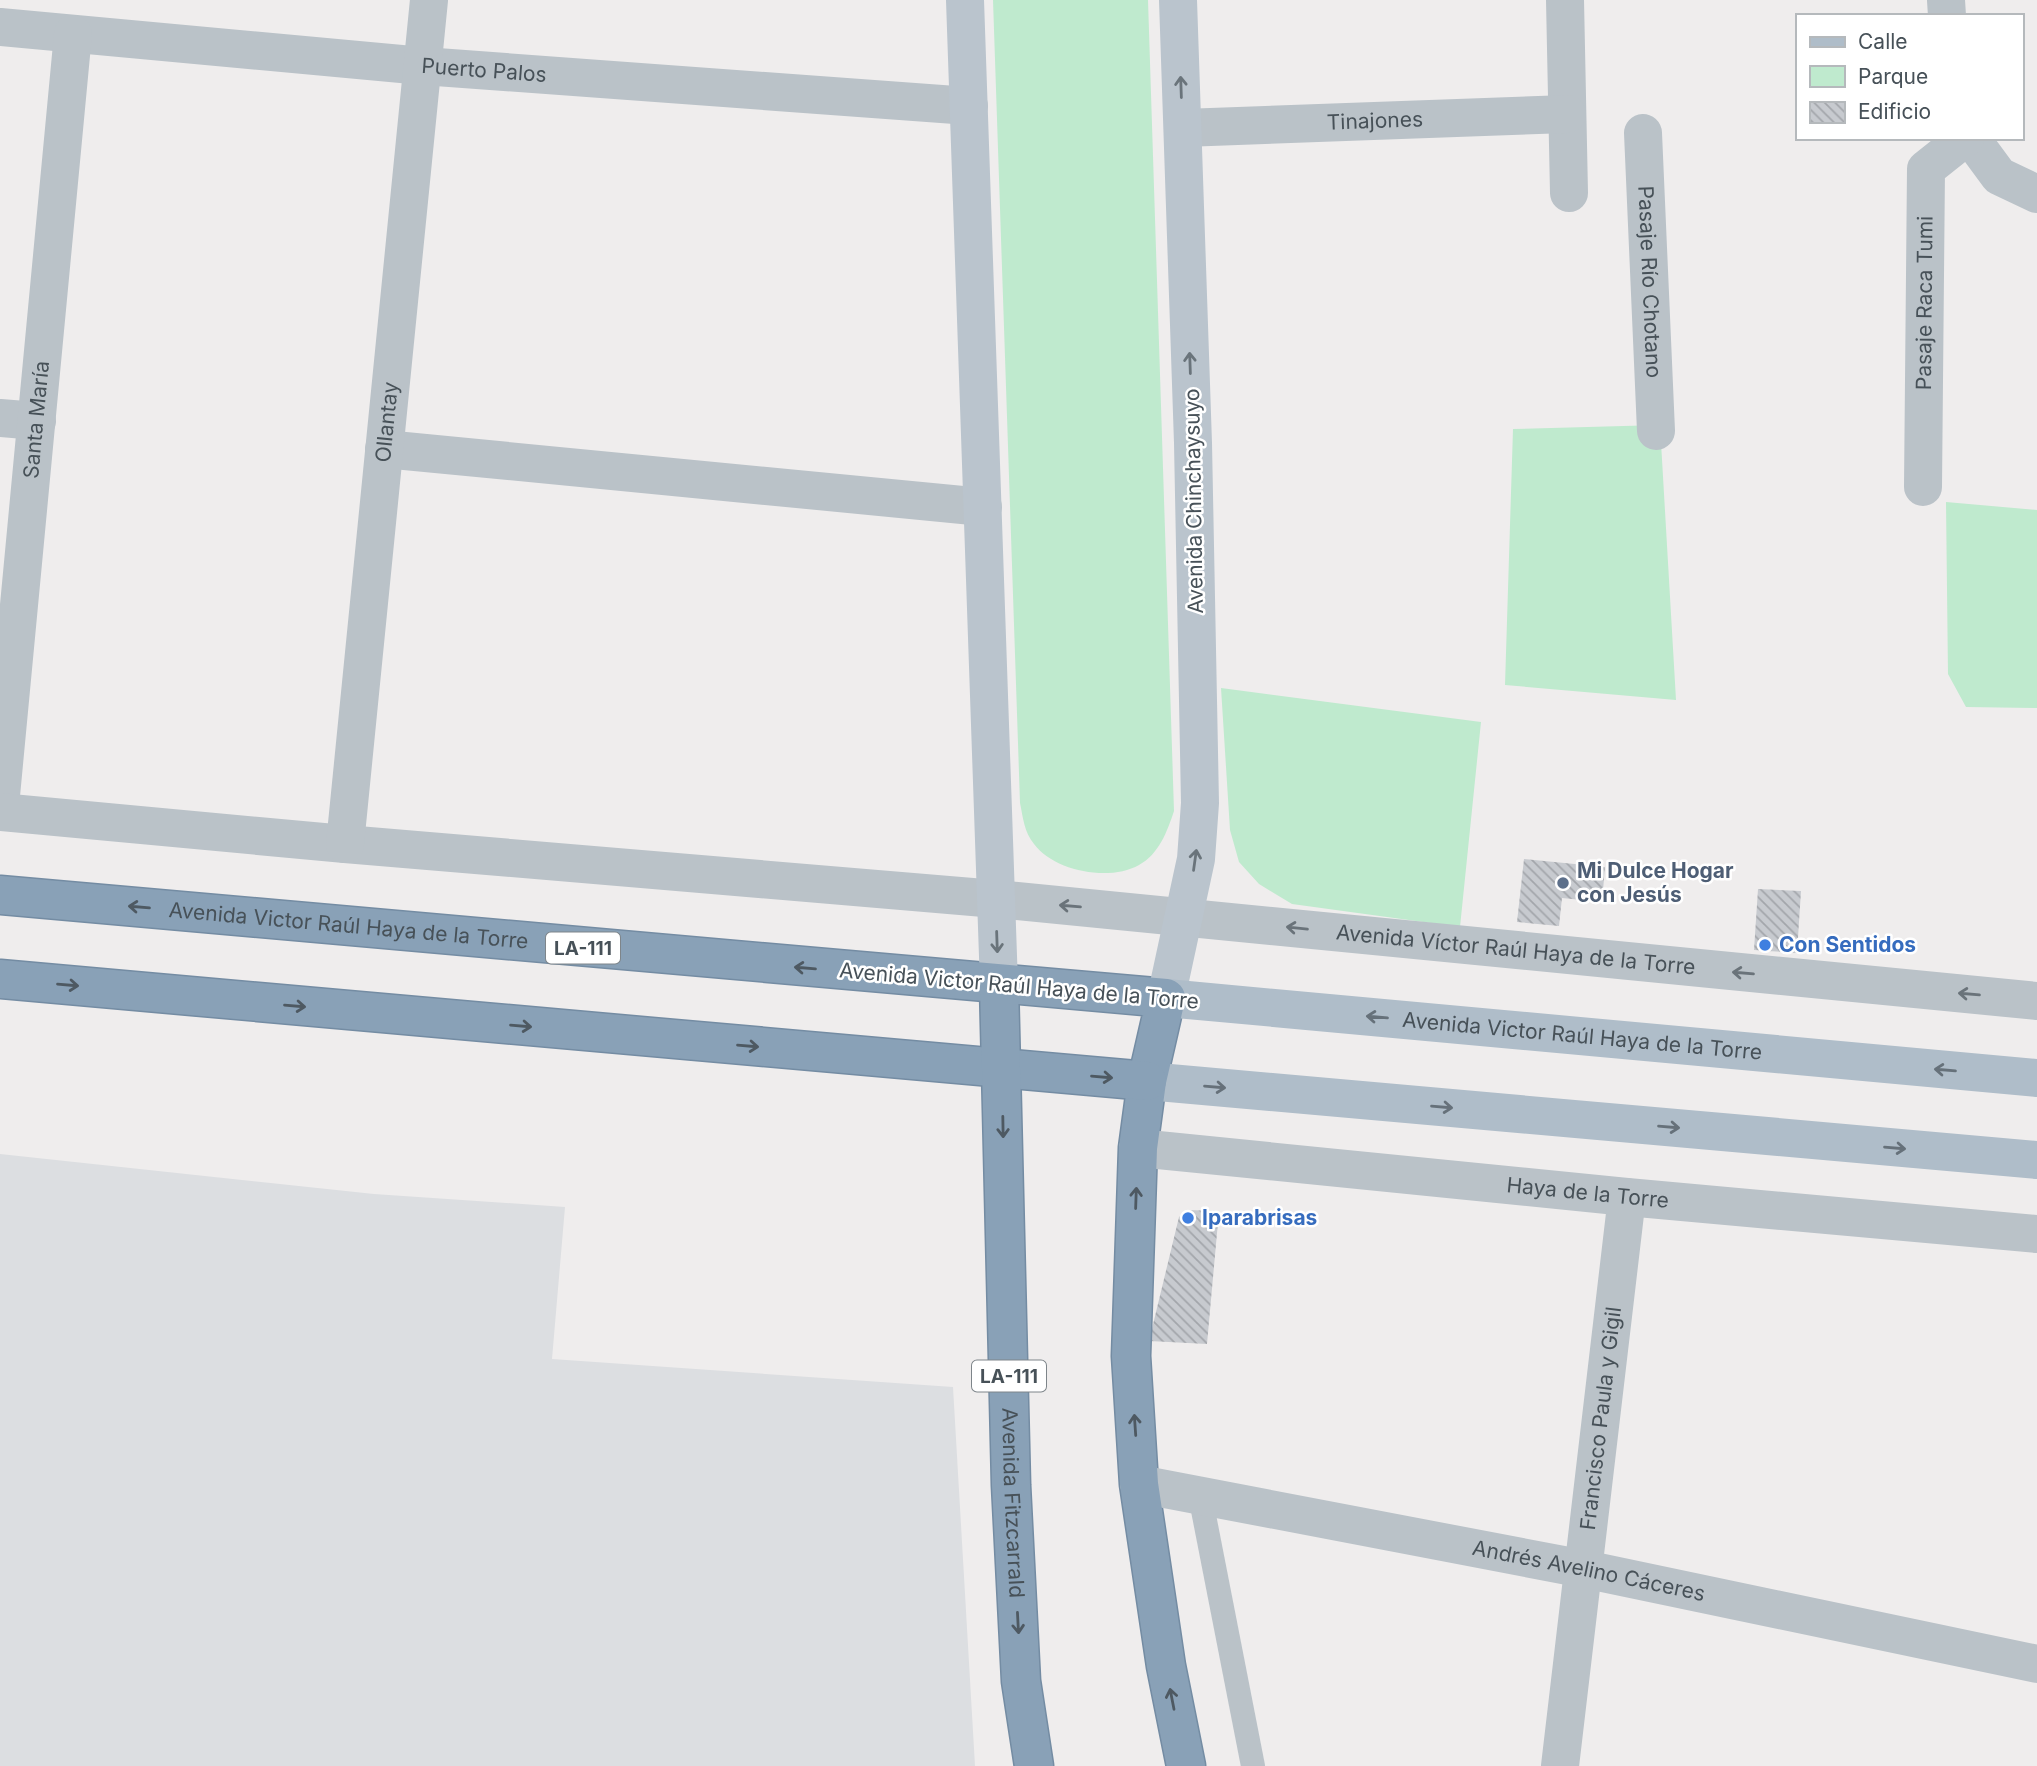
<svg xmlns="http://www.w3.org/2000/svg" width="2037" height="1766" viewBox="0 0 2037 1766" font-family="Inter,sans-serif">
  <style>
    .airport { fill: #dcdee1 }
    .green { fill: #bfeace }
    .building { fill: url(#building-back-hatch) }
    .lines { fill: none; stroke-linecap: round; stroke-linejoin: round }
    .highway-casing { stroke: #748ca3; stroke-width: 41 }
    .lane { stroke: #bac2c8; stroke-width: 24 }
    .street { stroke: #bac2c8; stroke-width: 38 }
    .secondary { stroke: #bac4cd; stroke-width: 38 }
    .primary { stroke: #afbdc9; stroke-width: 38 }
    .highway { stroke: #89a1b7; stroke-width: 38 }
    .oneway { stroke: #6a747b }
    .oneway2 { stroke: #6a737a }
    .oneway3 { stroke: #4e5962 }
    .oneway4 { stroke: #66717a }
    .service-dot { fill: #5c6f8a; stroke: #fff; stroke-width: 2.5 }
    .shop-dot { fill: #3f7fe0; stroke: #fff; stroke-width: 2.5 }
    .labels { text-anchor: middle; stroke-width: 5; stroke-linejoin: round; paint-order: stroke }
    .shield { fill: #fff; stroke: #7e858a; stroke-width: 2 }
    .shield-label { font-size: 19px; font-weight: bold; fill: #475158 }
    .street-label { font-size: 21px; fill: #475158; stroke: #fff }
    .service-label { font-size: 21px; font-weight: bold; fill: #4e5e75; stroke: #fff; text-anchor: start }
    .shop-label { font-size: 21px; font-weight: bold; fill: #366cbe; stroke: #fff; text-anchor: start }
  </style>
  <defs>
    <pattern id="building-back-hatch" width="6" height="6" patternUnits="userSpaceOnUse" patternTransform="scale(1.75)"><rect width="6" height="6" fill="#c7cacf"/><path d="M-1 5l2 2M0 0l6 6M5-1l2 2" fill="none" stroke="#a3a6ab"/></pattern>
  </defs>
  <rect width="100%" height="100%" fill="#efeded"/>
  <path class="airport" d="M0,1154L374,1194L565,1207L552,1359L953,1387L975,1766H0Z"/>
  <path class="green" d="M993,0H1148L1174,811C1167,832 1159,854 1139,865C1109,882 1054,871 1034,844C1024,832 1023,817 1020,803Z
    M1660,425L1676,700L1505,685L1513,429Z
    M1946,502L2037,510V708L1966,707L1948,674Z
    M1221,688L1481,722L1460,927L1292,904L1259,884L1239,862L1230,830Z"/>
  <path class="building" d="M1524,859L1605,867L1602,902L1562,898L1559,926L1517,922Z
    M1758,889L1801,891L1797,953L1754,950Z
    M1188,1210L1219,1211L1207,1344L1149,1341L1179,1217Z"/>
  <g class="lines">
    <defs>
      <g id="highway">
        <path id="s12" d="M0,895L1166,998L1147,1081L1138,1148L1131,1356L1139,1484L1166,1666L1186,1766"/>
        <path d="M0,979L1147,1081"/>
        <path id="s13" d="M999,985L1011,1485L1021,1681L1034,1766"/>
      </g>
    </defs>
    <use href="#highway" class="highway-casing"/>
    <path class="lane" d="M1200,1495L1253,1766"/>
    <g class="street">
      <path d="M1565,0L1569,193"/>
      <path d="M1946,0L1947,16"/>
      <path id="s1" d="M0,27L423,66L969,106"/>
      <path id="s2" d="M1183,128L1567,114"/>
      <path id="s3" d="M1643,133L1656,431"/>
      <path d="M1971,138L1999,176L2037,194"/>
      <path d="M0,418L37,421"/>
      <path d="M384,449L983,507"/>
      <path id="s4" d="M1923,487L1926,169L1965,138"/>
      <path id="s5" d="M0,806L73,34"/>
      <path id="s6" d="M0,812L345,844L996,899L2037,1001"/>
      <path id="s7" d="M345,844L429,0"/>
      <path id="s8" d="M1138,1148L1627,1197L2037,1234"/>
      <path id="s9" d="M1139,1484L1584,1569L2037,1664"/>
      <path id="s10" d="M1560,1766L1627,1197"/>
    </g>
    <path class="secondary" d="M965,0L999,985
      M1166,998L1196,859L1200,803L1193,443L1178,0"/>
    <g class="primary">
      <path id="s11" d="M1166,998L2037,1078"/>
      <path d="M1147,1081L2037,1160"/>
    </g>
    <use href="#highway" class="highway"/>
  </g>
  <defs><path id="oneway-shaft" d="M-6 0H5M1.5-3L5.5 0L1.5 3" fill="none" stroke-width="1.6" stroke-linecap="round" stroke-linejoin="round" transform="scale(1.75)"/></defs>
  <g class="oneway">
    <use href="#oneway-shaft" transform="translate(1181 87) rotate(-92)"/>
    <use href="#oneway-shaft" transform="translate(1190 363) rotate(-92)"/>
    <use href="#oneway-shaft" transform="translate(1195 860) rotate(-82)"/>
    <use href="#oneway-shaft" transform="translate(997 942) rotate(88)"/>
  </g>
  <g class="oneway2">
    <use href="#oneway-shaft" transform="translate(1070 906) rotate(-175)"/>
    <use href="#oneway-shaft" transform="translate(1297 928) rotate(-174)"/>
    <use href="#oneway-shaft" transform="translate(1743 973) rotate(-175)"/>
    <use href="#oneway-shaft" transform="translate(1969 994) rotate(-175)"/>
  </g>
  <g class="oneway3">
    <use href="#oneway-shaft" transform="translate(139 907) rotate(-175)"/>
    <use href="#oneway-shaft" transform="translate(805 968) rotate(-175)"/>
    <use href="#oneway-shaft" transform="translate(68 985) rotate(5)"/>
    <use href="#oneway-shaft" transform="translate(295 1006) rotate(5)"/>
    <use href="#oneway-shaft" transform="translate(521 1026) rotate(5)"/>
    <use href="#oneway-shaft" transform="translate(748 1046) rotate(5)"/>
    <use href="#oneway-shaft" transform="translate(1102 1077) rotate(5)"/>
    <use href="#oneway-shaft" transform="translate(1003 1127) rotate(89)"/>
    <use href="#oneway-shaft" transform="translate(1136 1198) rotate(-88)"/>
    <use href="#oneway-shaft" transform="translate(1135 1425) rotate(-94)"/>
    <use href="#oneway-shaft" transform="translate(1018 1623) rotate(87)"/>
    <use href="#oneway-shaft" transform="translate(1172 1699) rotate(-101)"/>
  </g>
  <g class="oneway4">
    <use href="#oneway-shaft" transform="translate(1377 1017) rotate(-175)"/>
    <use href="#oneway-shaft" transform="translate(1945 1070) rotate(-175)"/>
    <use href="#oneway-shaft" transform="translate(1215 1087) rotate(5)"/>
    <use href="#oneway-shaft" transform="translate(1442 1107) rotate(5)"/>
    <use href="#oneway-shaft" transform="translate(1669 1127) rotate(5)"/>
    <use href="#oneway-shaft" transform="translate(1895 1148) rotate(5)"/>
  </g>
  <circle class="service-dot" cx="1563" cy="883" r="7"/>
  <g class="shop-dot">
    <circle cx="1765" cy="945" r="7"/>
    <circle cx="1188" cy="1218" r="7"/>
  </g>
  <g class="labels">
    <g class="shield">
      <rect x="546" y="932.5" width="74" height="31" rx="5"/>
      <rect x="972" y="1360.5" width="74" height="31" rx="5"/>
    </g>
    <g class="shield-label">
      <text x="583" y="955">LA-111</text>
      <text x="1009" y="1383">LA-111</text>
    </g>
    <g class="street-label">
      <text dy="7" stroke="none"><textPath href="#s1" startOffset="486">Puerto Palos</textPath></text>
      <text dy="7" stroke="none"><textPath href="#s2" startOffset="192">Tinajones</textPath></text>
      <text dy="7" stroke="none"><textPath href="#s3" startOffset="149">Pasaje Río Chotano</textPath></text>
      <text dy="7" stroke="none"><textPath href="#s4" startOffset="184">Pasaje Raca Tumi</textPath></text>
      <text dy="7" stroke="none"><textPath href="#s5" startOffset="388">Santa María</textPath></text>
      <text dy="7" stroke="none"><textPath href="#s7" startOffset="424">Ollantay</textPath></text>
      <text transform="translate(1194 501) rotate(-91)" y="7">Avenida Chinchaysuyo</text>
      <text dy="7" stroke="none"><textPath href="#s12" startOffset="350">Avenida Victor Raúl Haya de la Torre</textPath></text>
      <text dy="7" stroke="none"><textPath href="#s6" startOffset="1522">Avenida Víctor Raúl Haya de la Torre</textPath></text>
      <text transform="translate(1019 986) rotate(5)" y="7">Avenida Victor Raúl Haya de la Torre</text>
      <text dy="7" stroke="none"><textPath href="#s11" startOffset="418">Avenida Victor Raúl Haya de la Torre</textPath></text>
      <text dy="7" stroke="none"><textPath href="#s8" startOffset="452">Haya de la Torre</textPath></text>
      <text dy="7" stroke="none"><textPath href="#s10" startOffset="350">Francisco Paula y Gigil</textPath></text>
      <text dy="7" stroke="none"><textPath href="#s13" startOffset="518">Avenida Fitzcarrald</textPath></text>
      <text dy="7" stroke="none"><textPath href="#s9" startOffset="458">Andrés Avelino Cáceres</textPath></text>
    </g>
    <g class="service-label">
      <text x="1577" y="878">Mi Dulce Hogar<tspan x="1577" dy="24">con Jesús</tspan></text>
    </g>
    <g class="shop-label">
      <text x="1779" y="952">Con Sentidos</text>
      <text x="1202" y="1225">Iparabrisas</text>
    </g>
  </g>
  <rect x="1796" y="14" width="228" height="126" fill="#ffffff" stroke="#b5b9bc" stroke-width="2"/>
  <rect x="1810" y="37" width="35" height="10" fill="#afbdc9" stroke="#b5b9bc" stroke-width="2"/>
  <text x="1858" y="49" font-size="21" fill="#475158">Calle</text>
  <rect x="1810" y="66" width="35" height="21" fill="#bfeace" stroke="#b5b9bc" stroke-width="2"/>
  <text x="1858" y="84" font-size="21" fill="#475158">Parque</text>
  <rect x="1810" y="102" width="35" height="21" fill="url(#building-back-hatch)" stroke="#b5b9bc" stroke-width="2"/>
  <text x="1858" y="119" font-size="21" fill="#475158">Edificio</text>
</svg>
